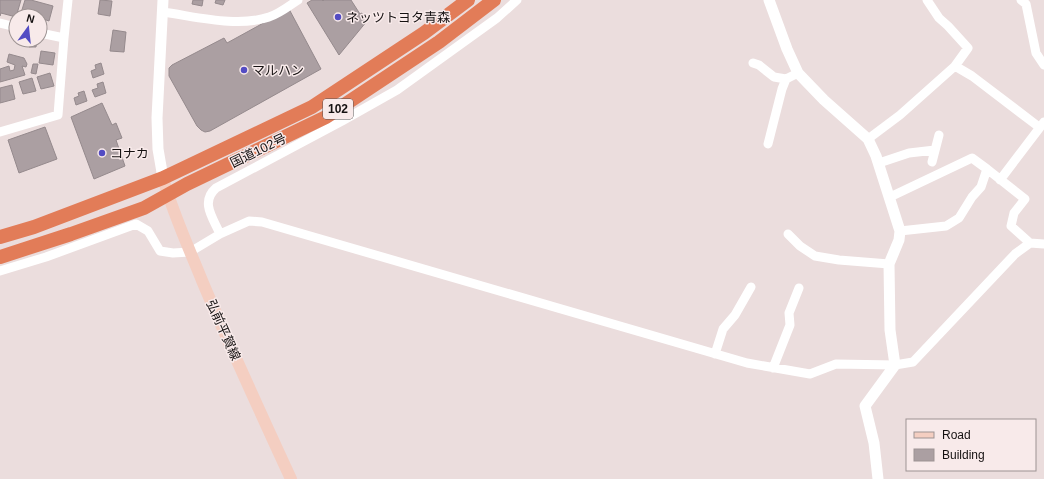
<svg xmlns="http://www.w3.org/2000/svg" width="1044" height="479" viewBox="0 0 1044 479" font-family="Arial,'Noto Sans JP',sans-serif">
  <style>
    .building { fill: #ab9fa2; stroke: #958a8d }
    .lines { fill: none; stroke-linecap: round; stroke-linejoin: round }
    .minor { stroke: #fff; stroke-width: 9 }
    .tertiary { stroke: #fff; stroke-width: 11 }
    .secondary { stroke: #f4cec1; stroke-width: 12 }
    .trunk { stroke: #e27c58; stroke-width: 14 }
    .poi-dot { fill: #534cc3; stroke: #f8eaea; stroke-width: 1.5 }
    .labels { text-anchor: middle; stroke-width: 3; stroke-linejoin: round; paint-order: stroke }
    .shield { fill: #f8eaea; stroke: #595252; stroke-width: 1 }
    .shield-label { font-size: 12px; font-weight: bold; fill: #151111 }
    .poi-label { font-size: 13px; fill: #151111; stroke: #f8eaea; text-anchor: start }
    .street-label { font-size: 13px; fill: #151111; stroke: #f8eaea }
  </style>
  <rect width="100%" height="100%" fill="#ebdddd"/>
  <path class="building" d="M0,0H21L16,17L1,13L0,16Z
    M25,0H31L53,6L49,21L40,18V19V16H32L21,13Z
    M100,0L112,1L110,16L98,14Z
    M193,0H203L202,6L192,4Z
    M216,0H225L223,5L215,3Z
    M312,0H322L323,1L324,0H351L360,14L362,13L367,21L339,55L307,3Z
    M289,9L321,69L210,131L205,132L201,130L197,126L169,76V68L172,65L224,38L227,43Z
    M113,30L126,32L124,52L110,51Z
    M29,40H37L36,47H29Z
    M41,51L55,53L53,65L39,63Z
    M9,54L24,58L27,64L26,67L22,66L25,75L0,82V69L9,66L10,71L14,70L15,65L7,62Z
    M101,63L104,74L93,78L91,71L96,69L95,65Z
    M33,64H38L36,74L31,73Z
    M50,73L54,86L41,89L37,77Z
    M32,78L36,91L23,94L19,82Z
    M103,82L106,93L95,97L92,90L98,88L97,84Z
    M12,85L15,99L0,103V88Z
    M84,91L87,101L76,105L74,98L79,96L78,93Z
    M102,103L112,125L116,123L122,138L116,140L125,166L94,179L71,117Z
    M45,127L57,159L19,173L8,140Z"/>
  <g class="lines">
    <path class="minor" d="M927,0L939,18L948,26L968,48L955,66
      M1021,0L1026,4L1036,53L1044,65
      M162,12C194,16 237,28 269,17C279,14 289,6 298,0
      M0,23L16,27
      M40,33L64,38
      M753,63L759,65L774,77L786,79
      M0,132L58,115L64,38L68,0
      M868,139L900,115L955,66L972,76L1039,127
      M768,144L782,89L786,79L798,73
      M932,162L939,135
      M879,163L909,153L935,150
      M1000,180L1044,122
      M890,197L972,158L987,169L1025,199L1014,213L1011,226L1030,243
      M900,231L946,226L959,218L972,197L981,187L987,169
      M220,234C213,218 200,202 216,188L342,121L397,90L497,18L517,0
      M788,234L800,246L815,256L839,260L889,264
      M0,271L46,257L136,224L148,231L160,251L173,253L190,252L220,234L249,221L262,222L747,363L810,374L836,364L895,365L913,362L1015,254L1030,243L1044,244
      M715,354L723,329L735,315L751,287
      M773,368L790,325L789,313L799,288"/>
    <path class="tertiary" d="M163,0L157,118L158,149L163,178
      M769,0L787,49L798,73L824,100L868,139L876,156L900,231L899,240L889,264L890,330L895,365L865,406L874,443L878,479"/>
    <path class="secondary" d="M163,178C173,214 189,248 203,283C231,349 261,414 291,479"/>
    <path class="trunk" d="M0,237L34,227L163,178L312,107L424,33L468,0
      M0,257L71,234L144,208L187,184L326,117L439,42L494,0"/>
  </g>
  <g class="poi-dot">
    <circle cx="338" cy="17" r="4"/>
    <circle cx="244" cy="70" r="4"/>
    <circle cx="102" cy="153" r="4"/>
  </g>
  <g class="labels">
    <rect class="shield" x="323" y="99" width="30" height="20" rx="3"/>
    <g class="shield-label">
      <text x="338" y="113">102</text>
    </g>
    <g class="poi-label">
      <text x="346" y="22">ネッツトヨタ青森</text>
      <text x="252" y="75">マルハン</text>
      <text x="110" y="158">コナカ</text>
    </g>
    <g class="street-label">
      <text transform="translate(258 150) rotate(-26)" y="5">国道102号</text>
      <text transform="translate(224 330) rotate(66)" y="5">弘前平賀線</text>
    </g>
  </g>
  <rect x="906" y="419" width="130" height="52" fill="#f8eaea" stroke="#9d9393"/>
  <rect x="914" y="432" width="20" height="6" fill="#f4cec1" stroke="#9d9393"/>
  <text x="942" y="439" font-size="12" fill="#151111">Road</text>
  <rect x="914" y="449" width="20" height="12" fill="#ab9fa2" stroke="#9d9393"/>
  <text x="942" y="459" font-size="12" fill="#151111">Building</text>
  <g transform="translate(28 28) rotate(15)"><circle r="19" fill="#f8eaea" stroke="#9d9393"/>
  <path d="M0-3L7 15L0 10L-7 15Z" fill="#534cc3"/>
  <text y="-6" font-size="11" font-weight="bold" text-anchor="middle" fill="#151111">N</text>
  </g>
</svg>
